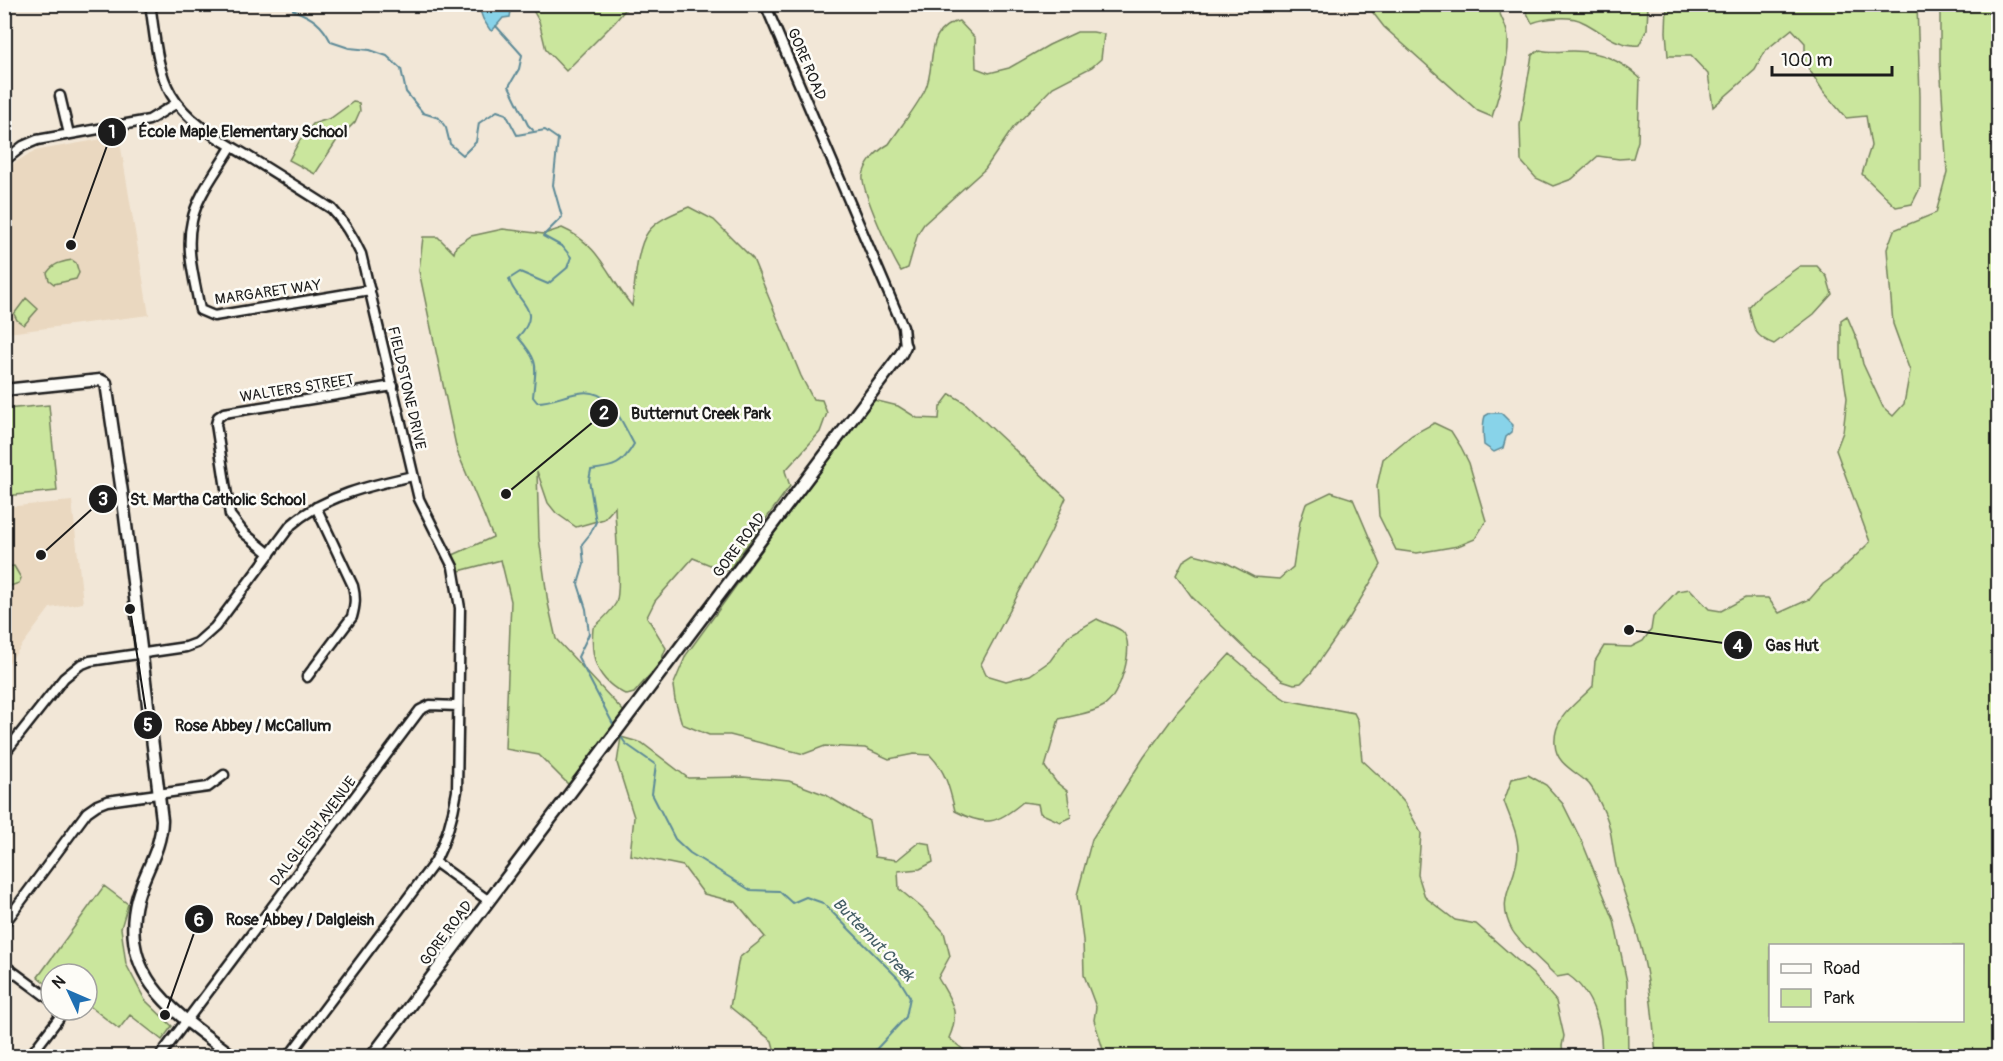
<svg xmlns="http://www.w3.org/2000/svg" width="2003" height="1061" viewBox="0 0 2003 1061" font-family="Pangolin,sans-serif">
  <style>
    .built { fill: #ead8c0 }
    .green { fill: #cae69d; stroke: #73815c; stroke-width: 1.5; fill-rule: evenodd }
    .water { fill: #88d3e9; stroke: #5d8a97; stroke-width: 1.5 }
    .lines { fill: none; stroke-linecap: round; stroke-linejoin: round }
    .stream { stroke: #5d8a97; stroke-width: 2 }
    .minor-casing { stroke: #1c1c1c; stroke-width: 13 }
    .tertiary-casing { stroke: #1c1c1c; stroke-width: 15 }
    .minor { stroke: #fdfcf7; stroke-width: 8 }
    .tertiary { stroke: #fdfcf7; stroke-width: 10 }
    .labels { text-anchor: middle; stroke-width: 5; stroke-linejoin: round; paint-order: stroke }
    .street-label { font-size: 15px; fill: #1c1c1c; stroke: #fdfcf7 }
    .water-label { font-size: 16px; font-style: italic; fill: #425c64; stroke: #fdfcf7 }
    .leader { fill: none; stroke: #1c1c1c; stroke-width: 2 }
    .callout-dot { fill: #1c1c1c; stroke: #fdfcf7; stroke-width: 2 }
    .mark-label { font-size: 18px; text-anchor: middle; font-weight: bold; fill: #fff }
    .callout-label { font-size: 16px; text-anchor: middle; font-weight: bold; fill: #1c1c1c; stroke: #fdfcf7; stroke-width: 5; stroke-linejoin: round; paint-order: stroke }
  </style>
  <rect width="100%" height="100%" fill="#f2e7d7"/>
  <filter id="ink" filterUnits="userSpaceOnUse"><feTurbulence type="fractalNoise" baseFrequency=".0167" numOctaves="2"/><feDisplacementMap in="SourceGraphic" scale="12" xChannelSelector="R" yChannelSelector="G"/><feConvolveMatrix kernelMatrix="1 2 1 2 8 2 1 2 1" color-interpolation-filters="sRGB"/></filter>
  <g filter="url(#ink)">
    <path class="built" d="M119,136L149,315L8,333L13,380L5,381L4,176L14,163L34,151Z
      M72,501L83,603L50,608L5,668V507Z"/>
    <path class="green" d="M1525,4L1648,5L1647,29L1639,45C1616,47 1602,31 1583,22C1571,15 1545,18 1532,23L1524,7Z
      M530,5H629L615,22L566,71L546,50L539,21Z
      M1367,5H1498C1498,14 1505,22 1507,32C1512,51 1498,98 1492,117L1478,111L1384,27Z
      M1667,5H1917L1920,96V188L1912,204L1896,207L1862,174L1871,146L1866,116L1846,118L1823,91L1805,63V43L1792,29L1766,50L1755,70L1713,107L1708,74L1691,56H1668L1666,32Z
      M1940,5H1998V1056H1656C1653,1019 1650,980 1640,944C1634,919 1624,894 1617,870C1612,852 1613,833 1606,816C1602,807 1595,791 1589,784C1576,771 1556,765 1555,744C1553,716 1577,704 1593,686L1595,661L1604,646L1631,647L1643,641L1651,630L1653,617L1677,591L1690,589L1709,609L1721,611L1745,598H1768L1779,613L1810,599L1823,584L1837,574L1870,542L1836,450L1843,432L1847,398L1841,359V320L1847,316L1858,342L1863,364L1883,407L1893,416L1904,404L1910,371L1893,324L1887,249L1894,230L1936,213L1947,172L1940,62ZM1770,946H1962V1020H1770Z
      M959,21L975,38L976,68L989,73L1009,68L1049,45L1077,32H1093L1104,34L1101,59L1092,67L1053,87L1013,128L985,169L924,224L918,233L908,268L901,271C892,257 861,190 863,176C865,163 878,150 889,144C901,126 915,109 925,90C937,65 923,29 959,21Z
      M1540,50C1552,53 1561,51 1573,51C1600,51 1620,60 1640,78L1638,141L1633,158L1619,159L1598,156L1572,179L1553,186L1536,178L1521,161L1520,125L1532,55Z
      M353,102L359,103L360,111L355,122L337,140L315,174L289,160L300,140L313,124L331,118Z
      M689,207L714,220L753,259L801,376L813,399L822,400L827,413L820,432L785,471L790,486L730,568L725,571L693,558L655,601L647,617L666,648L660,663L634,693L627,695C597,681 590,659 593,628C601,621 611,612 616,603C622,588 615,527 615,507L604,519L576,527L556,513L548,503L537,471L539,538L548,603L556,639L626,714L570,786L539,755L505,749L511,601L501,560L459,571L453,555L493,537L457,451L419,271L423,237H438L454,253L456,246L471,236L503,229L544,234L562,228C600,244 608,277 632,306C635,286 636,248 648,232C658,219 675,213 689,207Z
      M72,260L76,263L79,273L76,279L54,284L49,280L47,273C54,263 61,262 72,260Z
      M1800,266H1817L1827,277L1832,294L1814,314L1774,344C1753,336 1753,327 1749,307L1760,294Z
      M26,298L38,309L24,325L17,320L14,314Z
      M950,394L964,402L1066,498L1051,532L981,664L986,675L1006,681L1030,675L1050,661L1068,636L1097,619C1104,623 1115,626 1122,631C1137,644 1119,698 1104,706C1091,714 1074,715 1059,719L1045,767L1056,782L1067,791L1071,817L1060,822L1040,813L1038,804L1023,802C997,824 986,827 955,811C950,790 946,771 930,755L914,754L889,759L865,748L825,746L804,754L730,735H709L682,724L675,700L673,686L686,655L770,539L874,400L898,406L917,418L939,419L940,407Z
      M49,405L57,491L5,496V409Z
      M1434,423L1451,431L1461,447L1469,463L1486,521L1475,539L1458,546L1417,553L1396,550L1379,516L1377,486L1383,459L1412,435Z
      M1331,492L1353,499L1381,565L1350,617L1311,673L1301,683L1294,684L1282,680L1251,654L1192,597L1176,575L1183,561L1194,554L1225,562L1254,577L1279,579L1293,567L1300,522L1306,504Z
      M14,566L21,578L19,583L5,588V567Z
      M1230,654L1270,689L1286,700L1354,713L1358,721L1362,760L1389,785L1404,802L1421,833L1418,875L1425,897L1455,920L1476,924L1533,974L1556,1001L1564,1036L1562,1046L1564,1056H1105L1094,1020L1096,1007L1084,975L1083,940L1077,895L1092,839L1144,757L1177,712Z
      M621,737L642,743L688,778L743,777L789,781L826,795L869,821L875,857L897,860L919,842L930,844L933,862L920,869L898,871L899,889L923,909L944,932L950,956L938,978C951,1001 961,1011 949,1038L971,1056H776L772,1041L730,1007L739,958L765,937L736,902L704,894L683,866L630,855L634,817L617,763Z
      M1528,775L1546,785L1563,804L1583,844L1614,920L1627,982L1628,1056H1601C1604,1029 1592,991 1568,975L1557,977C1545,964 1520,944 1512,930C1494,896 1518,883 1518,850C1518,833 1509,816 1504,801L1512,779Z
      M104,886L128,904L121,928L126,964L145,1000L172,1026L162,1040L130,1015L119,1029L87,1004V974H51V988L38,977Z"/>
    <path class="water" d="M478,5H512L510,17L503,18L492,31L490,30L483,19Z
      M1490,413H1501L1513,425L1512,432L1506,437L1503,448L1494,452L1484,445C1483,435 1482,425 1485,416Z"/>
    <g class="lines">
      <path class="stream" d="M294,4L293,10C312,17 322,24 331,42L349,48L370,50L387,56L401,69L406,92L423,113L439,118L446,128L450,144L463,155L476,142L479,123L497,111L506,114L517,135L545,130L558,139L553,185L562,217L543,236L563,247L571,257L567,268L548,284L520,272L509,279C515,302 545,309 518,337C540,363 536,364 533,397L537,402C552,402 564,395 579,393C610,387 621,421 634,444C622,465 615,467 591,470L589,480L596,522L590,534L582,544L584,564L578,584L586,609L589,634L578,657L613,724
        M496,26L522,55L519,69L509,86L528,125L533,130
        M621,737L626,744L656,765L652,794L675,839L690,853L750,890L779,891L792,903L806,897L823,903L899,979L910,997L906,1017L870,1056"/>
      <defs>
        <path id="minor" d="M150,4C155,34 156,68 171,94C187,122 219,139 246,155C275,173 304,191 332,209C345,223 353,237 361,254L419,499L453,567L460,608L457,791C453,817 447,838 435,862L289,1056
          M765,4L903,327L905,346
          M60,96L69,134
          M231,147C218,170 197,195 192,221C185,250 195,281 200,310L214,316L370,290
          M4,161L23,146L37,140L149,120L177,103
          M270,554L244,533L230,515L216,424L218,417L224,413L393,386
          M307,677L352,617C355,606 356,598 353,586L316,507
          M4,754L64,678L80,665L90,661L186,647L197,643L215,627L291,525C324,496 371,485 413,476
          M435,862L489,901
          M4,924L87,812L97,805L107,801L208,787L224,775
          M4,965L51,1000
          M30,1056L59,1018V1010
          M160,1056L420,710L430,705L458,706"/>
        <path id="tertiary" d="M4,390L100,380L106,383L122,492L162,820C161,851 145,870 137,899C117,979 179,1015 233,1056
          M372,1056L901,354L905,346"/>
      </defs>
      <use href="#minor" class="minor-casing"/>
      <use href="#tertiary" class="tertiary-casing"/>
      <use href="#minor" class="minor"/>
      <use href="#tertiary" class="tertiary"/>
    </g>
  </g>
  <g class="labels">
    <g class="street-label">
      <text transform="translate(807 64) rotate(67)" y="5">GORE ROAD</text>
      <text transform="translate(268 292) rotate(-8)" y="5">MARGARET WAY</text>
      <text transform="translate(297 388) rotate(-9)" y="5">WALTERS STREET</text>
      <text transform="translate(407 388) rotate(77)" y="5">FIELDSTONE DRIVE</text>
      <text transform="translate(739 545) rotate(-53)" y="5">GORE ROAD</text>
      <text transform="translate(313 831) rotate(-53)" y="5">DALGLEISH AVENUE</text>
      <text transform="translate(446 933) rotate(-53)" y="5">GORE ROAD</text>
    </g>
    <g class="water-label">
      <text transform="translate(874 939) rotate(46)" y="6">Butternut Creek</text>
    </g>
  </g>
  <path class="leader" d="M71 245L112 132M506 494L604 413M41 555L103 499M1629 630L1738 645M130 609L148 725M165 1015L199 919"/>
  <g class="callout-dot">
    <circle cx="71" cy="245" r="6"/>
    <circle cx="506" cy="494" r="6"/>
    <circle cx="41" cy="555" r="6"/>
    <circle cx="1629" cy="630" r="6"/>
    <circle cx="130" cy="609" r="6"/>
    <circle cx="165" cy="1015" r="6"/>
    <circle cx="112" cy="132" r="15"/>
    <circle cx="604" cy="413" r="15"/>
    <circle cx="103" cy="499" r="15"/>
    <circle cx="1738" cy="645" r="15"/>
    <circle cx="148" cy="725" r="15"/>
    <circle cx="199" cy="919" r="15"/>
  </g>
  <g class="mark-label">
    <text x="112" y="138">1</text>
    <text x="604" y="419">2</text>
    <text x="103" y="505">3</text>
    <text x="1738" y="652">4</text>
    <text x="148" y="731">5</text>
    <text x="199" y="926">6</text>
  </g>
  <g class="callout-label">
    <text x="243" y="137">École Maple Elementary School</text>
    <text x="701" y="419">Butternut Creek Park</text>
    <text x="218" y="505">St. Martha Catholic School</text>
    <text x="1792" y="651">Gas Hut</text>
    <text x="253" y="731">Rose Abbey / McCallum</text>
    <text x="300" y="925">Rose Abbey / Dalgleish</text>
  </g>
  <rect width="2003" height="1061" fill="none" stroke="#fdfcf7" stroke-width="24"/>
  <rect x="12" y="12" width="1979" height="1037" fill="none" stroke="#1c1c1c" stroke-width="2" filter="url(#ink)"/>
  <rect x="1769" y="944" width="195" height="78" fill="#fdfcf7" stroke="#a3a29f" stroke-width="1.5"/>
  <rect x="1781" y="964" width="30" height="9" fill="#fdfcf7" stroke="#a3a29f" stroke-width="1.5"/>
  <text x="1823" y="974" font-size="18" fill="#1c1c1c">Road</text>
  <rect x="1781" y="989" width="30" height="18" fill="#cae69d" stroke="#a3a29f" stroke-width="1.5"/>
  <text x="1823" y="1004" font-size="18" fill="#1c1c1c">Park</text>
  <g transform="translate(69 992) rotate(314)"><circle r="28" fill="#fdfcf7" stroke="#a3a29f" stroke-width="1.5"/>
  <path d="M0-4.5L10 22L0 15L-10 22Z" fill="#1f6fb2"/>
  <text y="-9" font-size="16" font-weight="bold" text-anchor="middle" fill="#1c1c1c">N</text>
  </g>
  <path d="M1772 66v9h120v-9" fill="none" stroke="#1c1c1c" stroke-width="3"/>
  <text x="1781" y="66" font-size="18" fill="#1c1c1c" stroke="#fdfcf7" stroke-width="4.5" paint-order="stroke">100 m</text>
</svg>
